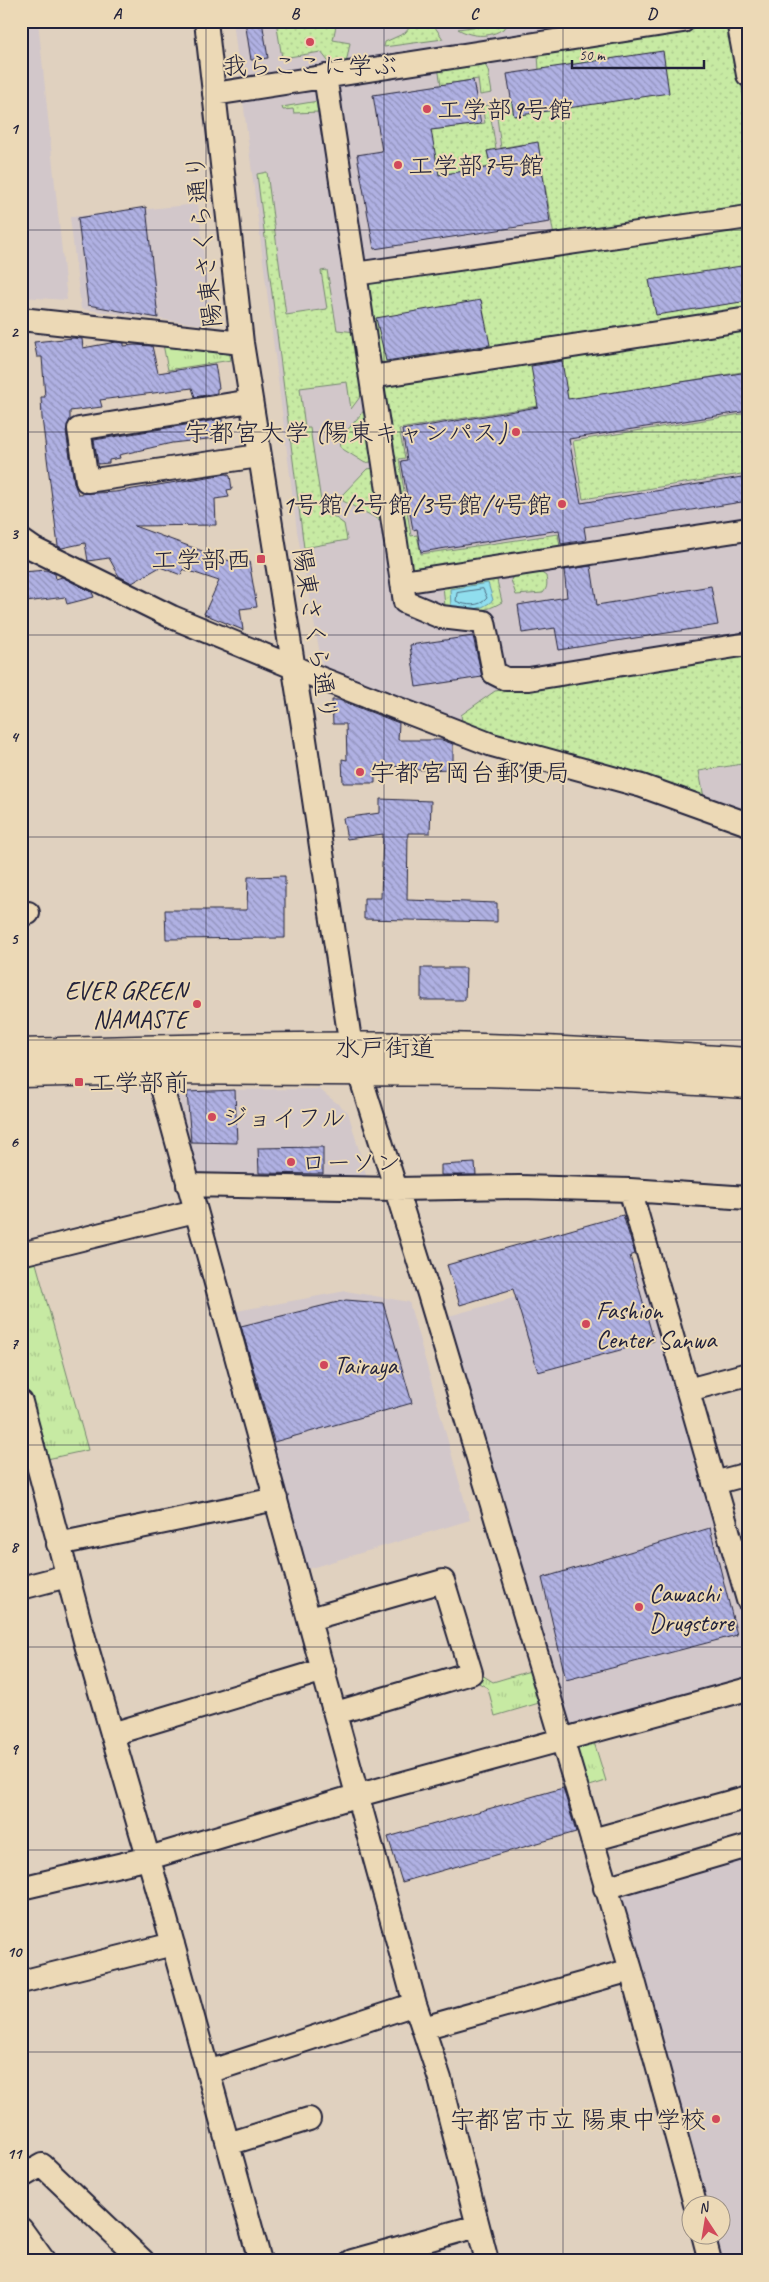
<svg xmlns="http://www.w3.org/2000/svg" width="769" height="2282" viewBox="0 0 769 2282" font-family="Caveat,'Klee One',sans-serif">
  <style>
    .built { fill: #d2c7ca }
    .grass { fill: url(#grass-dots); stroke: #74866f }
    .park { fill: url(#park-tufts); stroke: #74866f }
    .water { fill: #90deee; stroke: #6493a6 }
    .lines { fill: none; stroke-linecap: round; stroke-linejoin: round }
    .shore { stroke: #4e6d83; stroke-width: 1 }
    .building { fill: url(#building-back-hatch); stroke: #22223b }
    .minor-casing { stroke: #22223b; stroke-width: 26 }
    .highway-casing { stroke: #22223b; stroke-width: 31 }
    .minor { stroke: #ecd9b6; stroke-width: 22 }
    .highway { stroke: #ecd9b6; stroke-width: 28 }
    .grid { fill: none; stroke: #22223b; stroke-width: 1; stroke-opacity: 0.55 }
    .poi-dot { fill: #d1495b; stroke: #ecd9b6; stroke-width: 2 }
    .labels { text-anchor: middle; stroke-width: 4; stroke-linejoin: round; paint-order: stroke }
    .poi-label { font-size: 25px; fill: #22223b; stroke: #ecd9b6; text-anchor: start }
    .street-label { font-size: 25px; fill: #22223b; stroke: #ecd9b6 }
    .neatline { fill: none; stroke: #22223b; stroke-width: 2 }
    .grid-label { font-size: 16px; text-anchor: middle; font-weight: bold; fill: #22223b }
  </style>
  <defs>
    <pattern id="grass-dots" width="8" height="8" patternUnits="userSpaceOnUse" patternTransform="scale(1.25)"><rect width="8" height="8" fill="#c7eaa3"/><path d="M2 2h.1M6 6h.1" fill="none" stroke="#abc88d" stroke-width="1.8" stroke-linecap="round"/></pattern>
    <pattern id="park-tufts" width="24" height="20" patternUnits="userSpaceOnUse" patternTransform="scale(1.25)"><rect width="24" height="20" fill="#c7eaa3"/><path d="M3 7l-1-3M5 7V3M7 7l1-3M15 17l-1-3M17 17v-4M19 17l1-3" fill="none" stroke="#abc88d"/></pattern>
    <pattern id="building-back-hatch" width="6" height="6" patternUnits="userSpaceOnUse" patternTransform="scale(1.25)"><rect width="6" height="6" fill="#b0b1e3"/><path d="M-1 5l2 2M0 0l6 6M5-1l2 2" fill="none" stroke="#8f90b9"/></pattern>
  </defs>
  <rect width="100%" height="100%" fill="#e0d1bf"/>
  <filter id="ink" filterUnits="userSpaceOnUse"><feTurbulence type="fractalNoise" baseFrequency=".02" numOctaves="2"/><feDisplacementMap in="SourceGraphic" scale="10" xChannelSelector="R" yChannelSelector="G"/><feConvolveMatrix kernelMatrix="1 2 1 2 8 2 1 2 1" color-interpolation-filters="sRGB"/></filter>
  <g filter="url(#ink)">
    <path class="built" d="M21,21H38L67,300L21,297Z
      M233,21H748V818L528,750L323,670L297,531Z
      M198,204L212,326L81,309L70,217Z
      M319,1089L348,1112L367,1178L197,1177L178,1090Z
      M641,1262L748,1622V1680L567,1731L449,1316Z
      M346,1291L409,1302L470,1520L301,1571L231,1312Z
      M748,1857V2261H723L716,2235L722,2234V2204H707L621,1901L629,1889Z"/>
    <path class="grass" d="M276,21H337L333,40L350,43L346,64L332,66L321,52L282,58Z
      M415,21H431L443,39L384,47L385,42L405,33Z
      M506,22L507,26C493,38 473,38 458,29Z
      M718,24L730,27L733,31L748,126V207L554,236L542,170L526,172L523,144L501,148L495,102L511,99L539,70L538,55L543,52Z
      M484,63L488,70L492,93L480,95L478,79L441,85L438,67Z
      M318,101L319,112L294,113L293,109L283,110L282,107Z
      M482,105L489,106L496,149L487,151L491,167L439,175L422,131L485,123Z
      M267,172L286,315L327,309L321,271L327,270L337,330L356,332L363,393L351,409L347,382L300,388L305,428H310L322,508L344,524L347,540L304,548L257,174Z
      M748,226V313L381,369L364,290L372,281Z
      M748,323V371L399,429L405,458L399,459L411,536L417,535L421,554L558,534L561,553L407,570L380,387L384,382Z
      M366,408L375,461L365,463L341,448L340,439Z
      M748,413V473L583,499L573,441Z
      M375,468L384,522L343,501L342,495L367,469Z
      M537,570L546,576C547,583 548,587 543,593L516,595L511,580L513,576Z
      M496,576L502,602C480,615 469,611 445,607L443,585Z
      M748,654V763L699,771L705,803L463,727L461,715L495,691Z"/>
    <path class="park" d="M163,344L229,352L231,360L168,370Z
      M34,1256L88,1450L38,1461L21,1402V1259Z
      M530,1671L539,1703L495,1716L488,1688L475,1681L479,1673L493,1682Z
      M594,1742L606,1781L583,1788L574,1757L580,1747Z"/>
    <path class="water" d="M488,583L493,600C479,612 468,610 451,606L450,589Z"/>
    <g class="lines">
      <path class="shore" d="M483,589L487,598C480,607 466,606 456,601L457,593Z"/>
    </g>
    <path class="building" d="M245,21H262L268,58L251,60Z
      M663,51L669,93L514,116L507,74Z
      M473,80L481,124L431,130L439,175L491,167L487,151L538,142L550,222L374,249L357,155L382,151L373,95Z
      M146,207L158,318L88,305L78,218Z
      M748,265V301L656,315L649,280Z
      M481,300L490,345L386,361L376,318Z
      M73,338L82,339L83,348L116,342L124,343V346L135,345L152,346L158,373L215,364L219,388L217,389V393L195,397L192,388L100,400L102,407L70,411V420L66,431L74,483L78,494L115,492L226,474L230,476L232,489L227,490L229,497L215,499L216,525L134,526L235,563L249,561L257,607L240,609L243,630L204,614L219,581L183,569L181,575L160,567L132,583L119,576L109,558L88,561L85,543L62,548L58,546L42,418L41,397H45L42,357H37L34,342Z
      M562,361L568,399L748,372V411L569,439L581,503L748,476V501L584,527L586,540L561,544L559,530L421,552L417,529L413,530L401,461L407,460L402,430L538,407L531,366Z
      M222,419L225,437L172,443L119,455L120,458L109,460V463L98,464L94,440Z
      M591,566L597,605L711,586L718,625L559,650L555,628L522,633L518,605L567,597L564,570Z
      M46,570L55,574L56,579L62,577L92,592L94,597L67,604L65,597L26,602L23,572Z
      M473,636L482,677L416,687L410,645Z
      M332,700H339L399,723L398,740H442L453,744V769L416,770V766L375,767V783H343L342,759L347,760L346,724H333Z
      M380,799L431,801L430,833H408L407,900L497,903V922L364,919V898H381L383,834L347,839L343,818L380,813Z
      M285,876V938L166,939L165,910H247L248,877Z
      M421,968H466L465,1000H421Z
      M235,1090L237,1143L191,1142L187,1092Z
      M323,1147V1174L259,1173L258,1148Z
      M475,1163L476,1175H441V1165Z
      M623,1215L635,1254L630,1256L654,1341L538,1372L513,1289L460,1305L447,1265Z
      M346,1300L383,1303L412,1403L274,1442L241,1326Z
      M710,1528L737,1635L566,1680L542,1578Z
      M563,1788L576,1832L402,1882L388,1837Z"/>
    <g class="lines">
      <defs>
        <path id="minor" d="M206,21L242,343L303,726L351,1047L429,1294L631,1970L695,2204
          M738,21L748,75
          M325,76L405,602L441,617L484,622L494,673L506,679H529L748,644
          M214,94L683,21
          M355,274L748,217
          M21,319L242,343
          M371,377L748,319
          M251,401L79,429L87,481L259,456
          M21,540L34,549L172,617L322,679L492,745L642,786L748,824
          M402,582L748,529
          M21,913H28
          M153,1055L415,2004L440,2079L487,2261
          M188,1185L396,1189L520,1187L630,1190L748,1198
          M630,1190L748,1600
          M21,1254L195,1211
          M688,1390L748,1374
          M21,1402L85,1641L161,1901L260,2261
          M714,1483L748,1474
          M58,1544L276,1499
          M21,1588L67,1576
          M310,1619L443,1581L471,1673L336,1713
          M112,1734L324,1670
          M592,1840L748,1797
          M21,1888L149,1858L359,1795L748,1689
          M605,1888L748,1846
          M21,1982L173,1944
          M423,2028L631,1970
          M208,2072L415,2004
          M228,2144L309,2119
          M21,2177L42,2165L143,2261
          M21,2229L44,2261
          M703,2234L710,2261
          M352,2261L477,2226"/>
        <path id="highway" d="M21,1053C175,1049 329,1044 483,1048C572,1050 660,1056 748,1062
          M21,1073L157,1070L483,1072L594,1075L748,1084"/>
      </defs>
      <use href="#minor" class="minor-casing"/>
      <use href="#highway" class="highway-casing"/>
      <use href="#minor" class="minor"/>
      <use href="#highway" class="highway"/>
    </g>
  </g>
  <path class="grid" d="M206,21V2261M384,21V2261M563,21V2261M21,230H748M21,432H748M21,635H748M21,837H748M21,1040H748M21,1242H748M21,1445H748M21,1647H748M21,1850H748M21,2052H748"/>
  <g class="poi-dot">
    <circle cx="310" cy="42" r="5"/>
    <circle cx="427" cy="109" r="5"/>
    <circle cx="398" cy="165" r="5"/>
    <circle cx="516" cy="432" r="5"/>
    <circle cx="562" cy="504" r="5"/>
    <rect x="256" y="554" width="10" height="10" rx="2.5"/>
    <circle cx="360" cy="772" r="5"/>
    <circle cx="197" cy="1004" r="5"/>
    <rect x="74" y="1077" width="10" height="10" rx="2.5"/>
    <circle cx="212" cy="1117" r="5"/>
    <circle cx="291" cy="1162" r="5"/>
    <circle cx="586" cy="1324" r="5"/>
    <circle cx="324" cy="1365" r="5"/>
    <circle cx="639" cy="1607" r="5"/>
    <circle cx="716" cy="2119" r="5"/>
  </g>
  <g class="labels">
    <g class="poi-label">
      <text x="310" y="74" text-anchor="middle">我らここに学ぶ</text>
      <text x="437" y="118">工学部9号館</text>
      <text x="408" y="174">工学部7号館</text>
      <text x="506" y="441" text-anchor="end">宇都宮大学 (陽東キャンパス)</text>
      <text x="552" y="513" text-anchor="end">1号館/2号館/3号館/4号館</text>
      <text x="251" y="568" text-anchor="end">工学部西</text>
      <text x="370" y="781">宇都宮岡台郵便局</text>
      <text x="187" y="999" text-anchor="end">EVER GREEN<tspan x="187" dy="29">NAMASTE</tspan></text>
      <text x="89" y="1091">工学部前</text>
      <text x="222" y="1126">ジョイフル</text>
      <text x="301" y="1171">ローソン</text>
      <text x="596" y="1319">Fashion<tspan x="596" dy="29">Center Sanwa</tspan></text>
      <text x="334" y="1374">Tairaya</text>
      <text x="649" y="1602">Cawachi<tspan x="649" dy="29">Drugstore</tspan></text>
      <text x="706" y="2128" text-anchor="end">宇都宮市立 陽東中学校</text>
    </g>
    <g class="street-label">
      <text transform="translate(203 241) rotate(-96)" y="9">陽東さくら通り</text>
      <text transform="translate(316 634) rotate(81)" y="9">陽東さくら通り</text>
      <text x="385" y="1056">水戸街道</text>
    </g>
  </g>
  <rect width="769" height="2282" fill="none" stroke="#ecd9b6" stroke-width="55"/>
  <g transform="translate(706 2220) rotate(348)"><circle r="24" fill="#ecd9b6" stroke="#9b9085"/>
  <path d="M0-4L9 19L0 12L-9 19Z" fill="#d1495b"/>
  <text y="-8" font-size="14" font-weight="bold" text-anchor="middle" fill="#22223b">N</text>
  </g>
  <path d="M572 60v8h132v-8" fill="none" stroke="#22223b" stroke-width="2.5"/>
  <text x="579" y="60" font-size="15" fill="#22223b" stroke="#ecd9b6" stroke-width="4" paint-order="stroke">50 m</text>
  <rect x="28" y="28" width="714" height="2226" class="neatline"/>
  <g class="grid-label">
    <text x="117" y="19">A</text>
    <text x="295" y="19">B</text>
    <text x="474" y="19">C</text>
    <text x="652" y="19">D</text>
    <text x="14" y="134">1</text>
    <text x="14" y="337">2</text>
    <text x="14" y="539">3</text>
    <text x="14" y="742">4</text>
    <text x="14" y="944">5</text>
    <text x="14" y="1147">6</text>
    <text x="14" y="1349">7</text>
    <text x="14" y="1552">8</text>
    <text x="14" y="1754">9</text>
    <text x="14" y="1957">10</text>
    <text x="14" y="2159">11</text>
  </g>
</svg>
